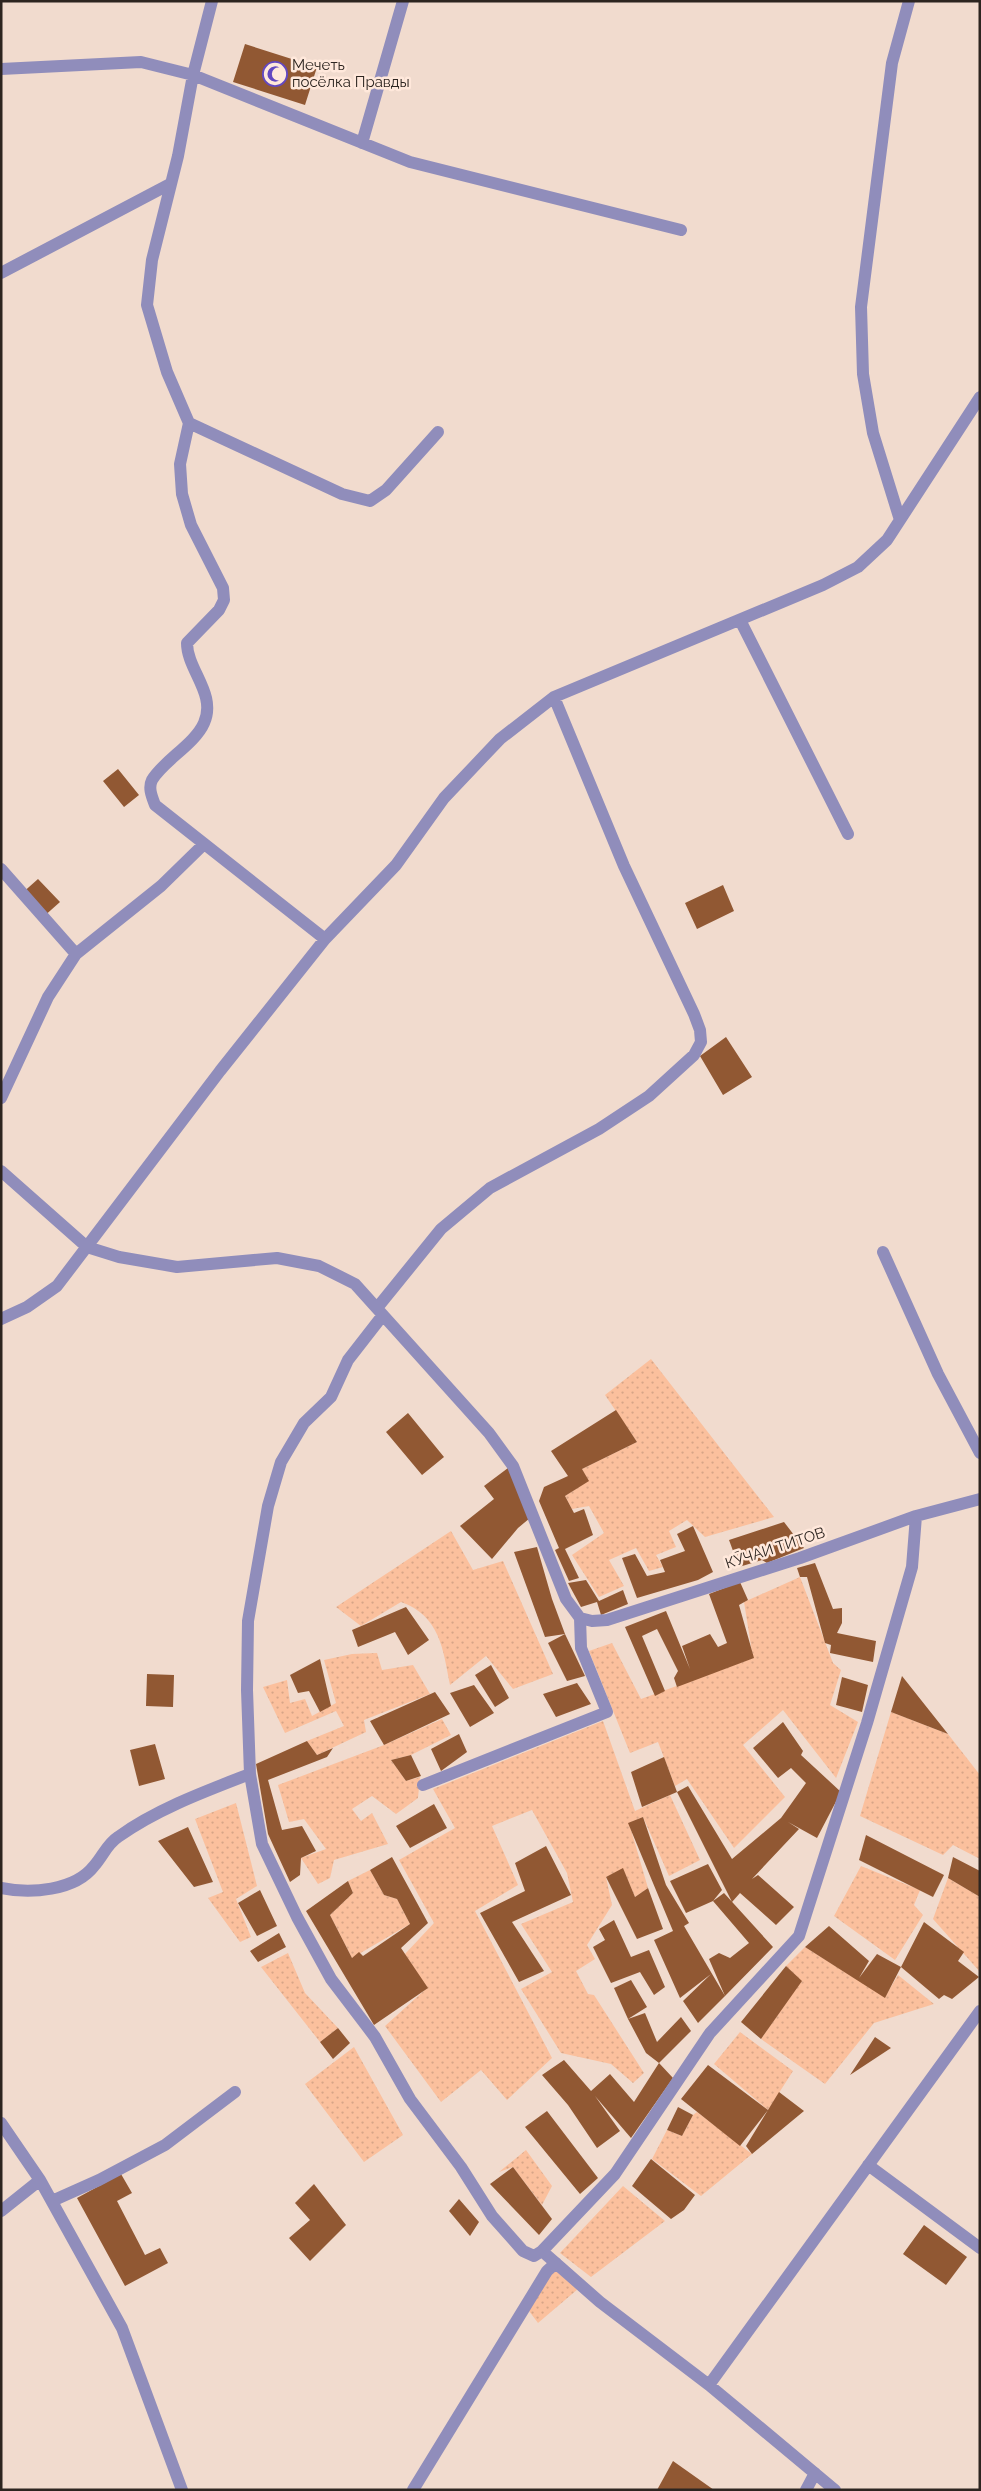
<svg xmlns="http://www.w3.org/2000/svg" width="981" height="2491" viewBox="0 0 981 2491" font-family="Raleway,sans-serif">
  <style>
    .green { fill: url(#green-dots) }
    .building { fill: #915833 }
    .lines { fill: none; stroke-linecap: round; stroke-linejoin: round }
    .minor { stroke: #908dbb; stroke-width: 12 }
    .labels { text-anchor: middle; stroke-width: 5; stroke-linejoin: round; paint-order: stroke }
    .poi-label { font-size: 15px; fill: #2d2520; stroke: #ffe8db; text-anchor: start }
    .street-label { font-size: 15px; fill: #2d2520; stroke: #ffe8db }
  </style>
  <defs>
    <pattern id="green-dots" width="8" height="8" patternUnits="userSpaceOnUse" patternTransform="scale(1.25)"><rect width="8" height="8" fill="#fbc09d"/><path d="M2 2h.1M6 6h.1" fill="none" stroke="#d7a587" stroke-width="1.8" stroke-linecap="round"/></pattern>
  </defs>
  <rect width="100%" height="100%" fill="#f1dbce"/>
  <path class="green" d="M651,1359L774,1517L705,1537L687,1520L669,1531L676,1547L656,1555L663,1567L649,1571L636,1548L609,1560L624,1586L599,1597L572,1555L604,1533L589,1506L572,1509L565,1496L588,1481L582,1469L637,1442L605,1395Z
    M451,1531L473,1570L503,1561L553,1674L513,1689L486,1656L450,1685C443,1649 440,1616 401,1602L361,1626L336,1607Z
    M800,1577L833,1663L841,1670L830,1705L858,1722L836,1778L783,1710L743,1745L785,1797L734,1848L687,1779L675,1786L658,1742L630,1753L589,1651L612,1643L641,1699L753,1658L744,1602Z
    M377,1653L382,1670L413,1665L430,1694L364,1720L366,1732L317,1755L307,1741L344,1726L336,1711L285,1733L263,1687L287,1680L290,1703L305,1699L312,1716L336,1703L324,1660L352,1654Z
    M891,1712L948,1734L980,1775V1859L953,1845L943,1855L860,1816Z
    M442,1719L451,1735L411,1755L391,1760L406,1781L420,1777L418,1798L396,1814L372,1796L352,1809L361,1821L372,1813L388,1844L334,1860L330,1878L318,1884L301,1858L326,1849L304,1819L289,1822L278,1785L384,1745Z
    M603,1721L635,1811L670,1795L700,1860L669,1876L643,1817L629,1823L648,1888L635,1897L623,1869L606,1877L612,1905L587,1945L595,1959L576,1971L588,1994L594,1995L644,2073L633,2083L611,2064L561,2053L521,1989L552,1972L521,1924L573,1902L567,1873L532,1810L492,1826L518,1885L475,1911L552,2058L507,2100L481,2070L441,2102L385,2026L427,1988L405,1954L434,1923L399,1860L455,1828L433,1789Z
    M236,1803L257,1886L236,1899L251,1937L240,1942L208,1898L223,1892L195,1819Z
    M861,1866L920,1890L914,1905L923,1915L895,1960L834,1916Z
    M370,1870L384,1895L397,1899L410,1924L352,1958L330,1915L353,1893L348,1881Z
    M948,1878L980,1897V1972L933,1919Z
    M805,1947L885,1997L898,1975L934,2004L874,2023L825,2084L761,2039L801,1981L786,1966Z
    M288,1953L305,1993L338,2028L320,2042L261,1967Z
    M740,2032L793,2071L768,2110L714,2064Z
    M354,2047L403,2135L364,2162L305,2084Z
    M697,2112L752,2154L701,2196L652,2159L667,2130L682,2136L693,2115Z
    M526,2150L552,2186L542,2205L513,2167L499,2172Z
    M623,2186L665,2221L591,2277L560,2253Z
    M550,2254L585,2283L538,2323L529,2311Z"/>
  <path class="building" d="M245,44L317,67L305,105L233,82Z
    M118,769L139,795L124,807L103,781Z
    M38,879L60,902L42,918L20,895Z
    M723,885L734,911L697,929L685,903Z
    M726,1037L752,1077L723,1095L700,1056Z
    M616,1410L637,1442L582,1469L589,1481L565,1496L574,1513L584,1509L593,1535L565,1549L579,1578L569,1581L555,1550L559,1548L539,1501L544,1487L568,1476L551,1451Z
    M408,1413L444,1457L422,1475L386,1432Z
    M508,1468L530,1518L518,1528L492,1559L460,1526L494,1499L484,1486Z
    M784,1522L804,1548L767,1563L762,1560L739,1567L729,1540Z
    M693,1526L713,1572L698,1580L637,1598L622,1558L635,1554L647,1576L665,1572L660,1560L685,1551L677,1534Z
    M537,1547L552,1599L565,1634L545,1637L514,1552Z
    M815,1563L833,1609L842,1608V1623L837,1633L876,1641L873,1662L830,1653L831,1645L825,1643L807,1577H800L797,1568Z
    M586,1580L599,1601L623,1590L628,1604L601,1615L597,1602L581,1607L568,1583Z
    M740,1582L748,1600L739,1605L754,1658L677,1687L674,1678L678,1671L657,1629L642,1636L665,1691L655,1696L625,1627L666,1611L690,1669L682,1646L710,1634L718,1647L727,1643L709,1594Z
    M406,1607L429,1640L408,1655L395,1632L358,1647L352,1630Z
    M565,1634L585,1676L567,1681L548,1643Z
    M320,1659L331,1706L320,1712L309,1691L298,1693L290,1675Z
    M491,1665L509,1698L495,1707L475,1675Z
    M147,1674L174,1675L173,1707L146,1706Z
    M902,1676L948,1734L891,1712Z
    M842,1677L868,1685L862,1712L836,1705Z
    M577,1683L591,1704L556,1717L543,1694Z
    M474,1685L494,1713L470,1727L450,1693Z
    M435,1692L450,1714L384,1745L370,1721Z
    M783,1722L803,1751L801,1755L841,1792L817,1838L788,1822L799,1829L752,1879L758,1875L794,1907L776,1925L740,1893L732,1902L677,1792L688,1786L732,1859L781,1818L806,1783L791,1768L778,1778L753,1748Z
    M459,1734L467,1752L441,1771L431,1749Z
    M307,1741L317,1755L333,1748L327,1757L268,1780L282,1830L302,1826L316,1851L301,1858L300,1875L290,1882L268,1834L256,1764Z
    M155,1744L165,1779L139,1786L130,1750Z
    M411,1755L421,1776L406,1781L391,1760Z
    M664,1757L677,1792L642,1807L631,1772Z
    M434,1804L447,1828L410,1848L396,1826Z
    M643,1817L666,1885L689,1923L684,1926L725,1996L709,1959L719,1953L730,1958L749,1943L713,1901L724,1893L773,1947L725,1996L698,2023L683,2001L711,1974L680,1998L654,1940L673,1931L628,1823Z
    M188,1827L213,1882L194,1887L158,1841Z
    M866,1835L944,1875L933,1897L859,1860Z
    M546,1846L571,1895L512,1922L544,1971L519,1982L480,1913L525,1891L515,1863Z
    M392,1857L428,1923L401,1948L428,1988L374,2025L306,1911L348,1881L353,1893L330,1915L352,1958L359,1952L363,1956L410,1924L397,1899L384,1895L370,1870Z
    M953,1857L980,1871V1897L948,1878Z
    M708,1864L722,1890L713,1901L686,1913L670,1881Z
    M623,1868L635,1897L648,1888L663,1929L637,1939L606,1877Z
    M260,1890L277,1926L257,1936L238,1903Z
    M614,1920L631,1957L649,1950L665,1987L654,1995L640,1972L611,1983L593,1947L605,1940L599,1929Z
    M924,1922L964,1952L958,1961L979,1977L952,1999L944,1995L939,1999L901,1967Z
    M829,1926L869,1961L859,1978L877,1954L901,1967L885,1998L805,1947Z
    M279,1933L286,1947L258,1962L250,1951Z
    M786,1966L802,1981L761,2039L741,2022Z
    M631,1980L647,2007L628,2019L614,1988Z
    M645,2013L657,2042L681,2017L691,2031L659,2063L673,2078L631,2138L595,2096L620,2131L597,2148L568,2105L542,2075L564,2060L591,2091L610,2074L634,2102L659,2063L646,2053L628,2019Z
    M338,2028L350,2043L333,2059L320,2042Z
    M875,2037L891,2048L850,2075Z
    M708,2065L768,2110L740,2146L681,2099Z
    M779,2092L804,2111L752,2154L746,2146Z
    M678,2107L693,2115L682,2136L667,2130Z
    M547,2111L598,2178L580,2194L525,2127Z
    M651,2159L695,2195L684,2210L671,2219L632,2186Z
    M513,2167L552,2219L539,2235L490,2184Z
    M121,2174L132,2193L117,2201L145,2255L160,2248L168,2263L125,2286L77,2198Z
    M314,2184L346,2225L310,2261L289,2238L310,2220L295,2203Z
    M459,2199L479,2222L470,2236L449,2211Z
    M924,2225L967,2257L946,2285L903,2254Z
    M673,2461L714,2490H657Z"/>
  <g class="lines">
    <path class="minor" d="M212,1L193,75L178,156L152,260L147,305L167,372L189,423L180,464L182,494L191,525L223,588L224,600L219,610L187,643C187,670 217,694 204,723C195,744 163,761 152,780C148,788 152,797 155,805L325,939
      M1,69L141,62L193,75L410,162L681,230
      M362,143L403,1
      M1,273L170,184
      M189,423L342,494L370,501L386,490L438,432
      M900,520L873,433L863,374L861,307L892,63L909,1
      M740,620L848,834
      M1,869L76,954
      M1,1098L48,997L76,954L161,886L204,844
      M1,1171L87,1247L119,1257L177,1267L277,1258L319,1266L355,1284L489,1433L513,1466L566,1599L580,1618L581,1648L607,1712L423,1785
      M883,1252L938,1374L980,1453
      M377,1308L441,1229L490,1188L599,1129L649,1096L694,1055L701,1042L700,1030L694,1014L624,866L554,697
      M383,1315L348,1360L331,1397L304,1423L281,1462L268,1506L248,1621L247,1690L250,1774L262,1844L297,1917L331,1979L375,2037L410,2099L461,2167L492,2216L523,2251L534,2256L542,2251L615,2174L710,2033L799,1936L867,1723L912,1567L916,1516
      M1,1319L27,1307L57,1286L220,1071L325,939L396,865L444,798L500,739L554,697L823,585L858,567L887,540L980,397
      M580,1618L592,1621L607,1620L800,1558L916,1516L980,1499
      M1,1888C30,1894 75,1891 94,1866C103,1856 107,1844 118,1837C157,1809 206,1791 250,1774
      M1,2123L40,2180L122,2328L182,2490
      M868,2165L980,2248
      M52,2201L99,2180L165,2145L235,2092
      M1,2211L40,2180
      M542,2251L600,2302L709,2385L835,2490
      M709,2385L980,2011
      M413,2490L547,2271L556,2263
      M806,2490L815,2473"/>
  </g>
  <defs>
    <symbol id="mosque-ring" viewBox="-11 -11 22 22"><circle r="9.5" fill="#ffe8db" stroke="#6348c1" stroke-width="1.5"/><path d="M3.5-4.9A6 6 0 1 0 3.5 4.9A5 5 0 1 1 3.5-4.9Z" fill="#6348c1"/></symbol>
  </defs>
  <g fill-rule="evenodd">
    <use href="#mosque-ring" x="261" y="60" width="28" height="28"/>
  </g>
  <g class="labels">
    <g class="poi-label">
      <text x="292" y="70">Мечеть<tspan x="292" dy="17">посёлка Правды</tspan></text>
    </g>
    <g class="street-label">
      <text transform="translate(775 1548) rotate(-18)" y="5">КӮЧАИ ТИТОВ</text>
    </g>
  </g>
  <rect width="981" height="2491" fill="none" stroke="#2d2520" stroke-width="5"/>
</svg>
